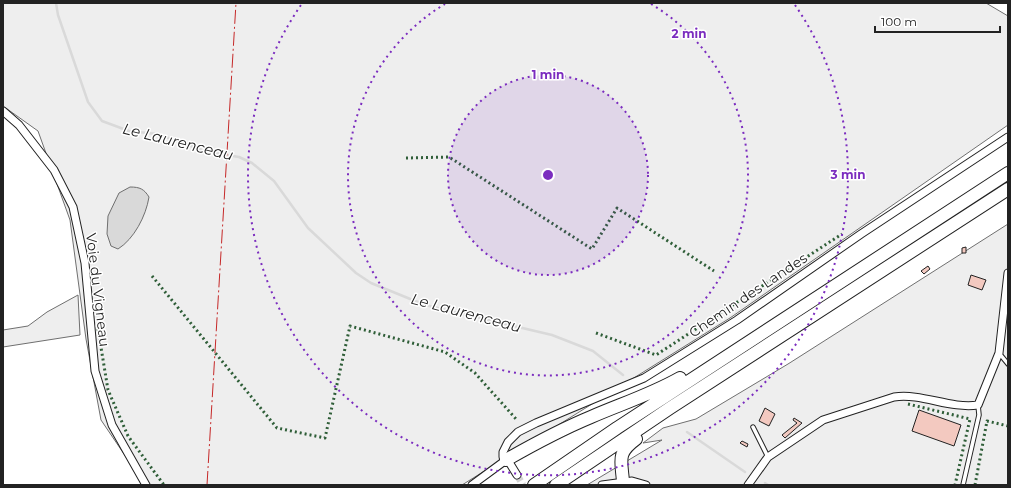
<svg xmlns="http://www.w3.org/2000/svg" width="1011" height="488" viewBox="0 0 1011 488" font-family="Montserrat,sans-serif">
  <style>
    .green { fill: #eee; stroke: #6f6f6f }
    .water { fill: #d9d9d9; stroke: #6f6f6f }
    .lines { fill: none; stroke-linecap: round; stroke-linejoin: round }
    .stream { stroke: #d9d9d9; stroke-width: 2.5 }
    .building { fill: #f3c9c0; stroke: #222 }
    .minor-tunnel { stroke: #d3d3d3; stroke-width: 7; stroke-dasharray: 7 3.5; stroke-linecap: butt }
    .service-casing { stroke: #222; stroke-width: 5.5 }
    .minor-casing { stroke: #222; stroke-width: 9 }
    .trunk-casing { stroke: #222; stroke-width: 14 }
    .service { stroke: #fff; stroke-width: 3.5 }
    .minor { stroke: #fff; stroke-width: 7 }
    .trunk { stroke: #fff; stroke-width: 12 }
    .hedge { stroke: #2f5e38; stroke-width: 3; stroke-dasharray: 2 3; stroke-linecap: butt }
    .power { stroke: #c62828; stroke-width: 1; stroke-dasharray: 14 3 2 3; stroke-linecap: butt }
    .ring { fill: none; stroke: #7b2cbf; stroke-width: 2; stroke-dasharray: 2 4 }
    .labels { text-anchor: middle; stroke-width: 3; stroke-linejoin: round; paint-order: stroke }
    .street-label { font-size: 14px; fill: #222; stroke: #fff }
    .water-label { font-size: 15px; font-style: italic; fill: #222; stroke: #fff }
    .centre { fill: #7b2cbf; stroke: #fff; stroke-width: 2 }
    .ring-label { font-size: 12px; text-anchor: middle; font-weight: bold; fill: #7b2cbf; stroke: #fff; stroke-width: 3; stroke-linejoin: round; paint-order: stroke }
  </style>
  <rect width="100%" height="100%" fill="#fff"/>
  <path class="green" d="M3,3H986L1008,16V125L730,318L462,485H145L101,420L86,339L70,220L38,131L3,106Z
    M1008,224V485H587L662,440L643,443L663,428L696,419L788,364Z
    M78,295L80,335L3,347V330L28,326L47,312Z"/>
  <path class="water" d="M130,187C140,187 144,189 149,197C146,216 134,239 118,249L111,246L107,234L108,216L119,193Z"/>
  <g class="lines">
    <path class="stream" d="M56,3L58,15L88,102L102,121L129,131L157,134L208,152L239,157L252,163L274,181L308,228L356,273L371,283L425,305L552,335L593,351L623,375
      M687,432L745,472
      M765,483L768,485"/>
  </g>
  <path class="building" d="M966,247V253H962V248Z
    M928,266L930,269L924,274L921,271Z
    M971,275L986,280L982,290L968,285Z
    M765,408L775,414L769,426L759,421Z
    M919,410L961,425L954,446L912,431Z
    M794,418L802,423L785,438L782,435L797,423L793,420Z
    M742,441L748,444L747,447L740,443Z"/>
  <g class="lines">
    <path class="minor-tunnel" d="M517,475L523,485"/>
    <defs>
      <path id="service" d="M999,353L1008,364
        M753,427L768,457
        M963,485L979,415L978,405"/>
      <path id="minor" d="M3,111L19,125L54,170L73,207L85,263L95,371L112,425L146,485
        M517,475L509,462L503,457V452L508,442L518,432L536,423L644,378L737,320L861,234L1008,137
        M472,485L506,460
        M602,485L632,481L646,485
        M748,485L768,457L823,420L894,397C923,393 949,409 978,405L999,353L1008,273"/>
      <path id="trunk" d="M506,460C534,444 562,429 591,417C621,404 652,394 680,378
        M623,481C621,459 617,453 636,439
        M534,485L617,428L1008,173
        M556,485L670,408L1008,189"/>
    </defs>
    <use href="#service" class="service-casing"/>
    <use href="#minor" class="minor-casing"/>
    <use href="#trunk" class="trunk-casing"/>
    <use href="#service" class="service"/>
    <use href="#minor" class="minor"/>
    <use href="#trunk" class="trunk"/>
    <path class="hedge" d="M406,158L449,157L592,249L617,208L714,271
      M152,276L277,428L325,438L350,326L445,352L475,373L516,419
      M98,329L108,390L128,436L164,485
      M596,333L656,355L842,234
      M908,404L970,419L955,485
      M975,485L987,421L1008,426"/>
    <path class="power" d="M207,485L236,3"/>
  </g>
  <circle cx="548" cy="175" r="100" fill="#7b2cbf" fill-opacity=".12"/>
  <g class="ring">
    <circle cx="548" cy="175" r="100"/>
    <path d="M651 4A200 200 0 1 1 445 4"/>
    <path d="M795 5A300 300 0 1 1 301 5"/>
  </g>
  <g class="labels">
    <g class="street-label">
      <text transform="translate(98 290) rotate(83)" y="5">Voie du Vigneau</text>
      <text transform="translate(748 295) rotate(-34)" y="5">Chemin des Landes</text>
    </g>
    <g class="water-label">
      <text transform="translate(178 142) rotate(14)" y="5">Le Laurenceau</text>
      <text transform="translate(466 313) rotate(15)" y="5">Le Laurenceau</text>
    </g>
  </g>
  <circle cx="548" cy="175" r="6" class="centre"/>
  <g class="ring-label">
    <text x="689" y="38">2 min</text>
    <text x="548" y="79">1 min</text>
    <text x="848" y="179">3 min</text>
  </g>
  <rect width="1011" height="488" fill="none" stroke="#222222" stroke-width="8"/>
  <path d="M875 26v6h125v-6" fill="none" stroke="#222222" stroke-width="2"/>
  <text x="881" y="26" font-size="12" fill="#222222" stroke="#ffffff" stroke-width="3" paint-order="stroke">100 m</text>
</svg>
